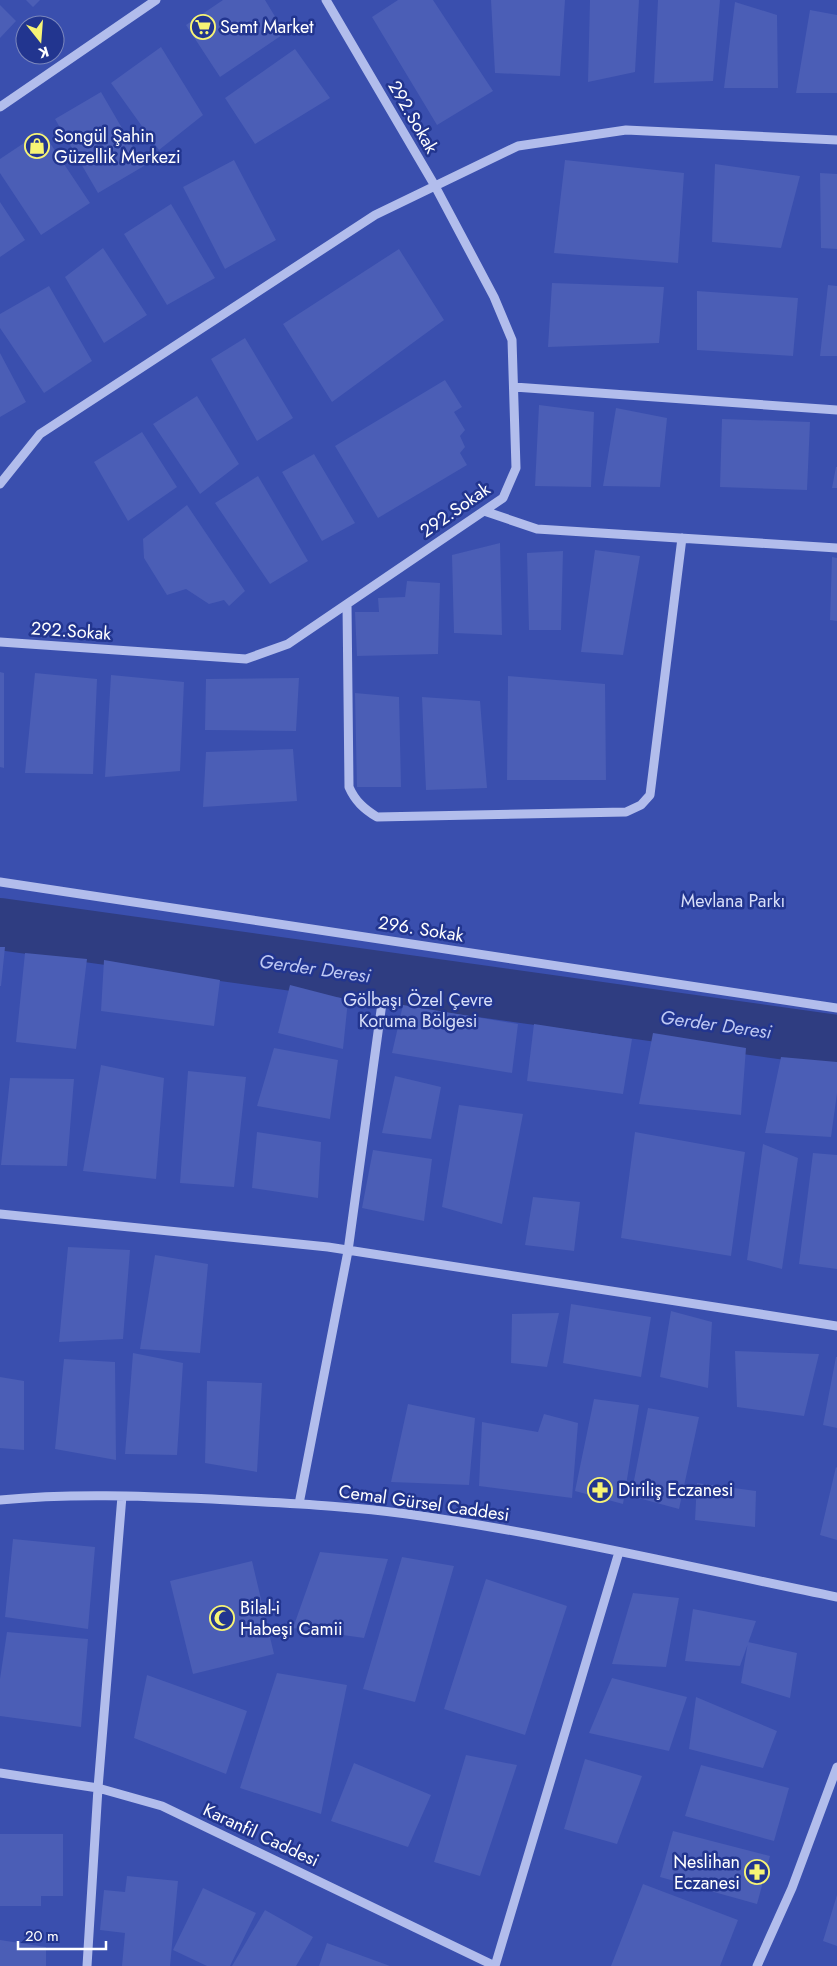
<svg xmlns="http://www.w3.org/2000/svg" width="837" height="1966" viewBox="0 0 837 1966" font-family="Jost,sans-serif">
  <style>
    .green { fill: #3a4fae; fill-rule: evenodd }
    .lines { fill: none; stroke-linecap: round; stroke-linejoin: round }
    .river { stroke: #2f3d81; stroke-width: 52 }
    .building { fill: #4b5eb6 }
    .minor { stroke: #b2bdec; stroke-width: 9 }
    .labels { text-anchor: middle; stroke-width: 5; stroke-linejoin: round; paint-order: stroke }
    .poi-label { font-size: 18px; fill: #fff; stroke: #22358f; text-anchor: start }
    .street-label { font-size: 18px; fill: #fff; stroke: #22358f }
    .park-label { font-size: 18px; fill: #d7def9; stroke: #22358f }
    .water-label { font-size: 19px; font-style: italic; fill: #bec8f3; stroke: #22358f }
  </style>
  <rect width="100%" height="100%" fill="#22358f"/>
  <path class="green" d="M0,0H837V1966H0ZM25,25H55V55H25Z"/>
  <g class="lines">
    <path class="river" d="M0,924L837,1041"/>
  </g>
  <path class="building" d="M26,0H40L33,7Z
    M223,0H265L285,33L220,77L186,25Z
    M398,0H433L493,91L437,125L372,17Z
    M491,0H565L560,76L495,73Z
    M590,0H639L635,72L588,82Z
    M658,0H720L713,81L654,83Z
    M735,2L777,15L778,88H724Z
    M0,5L16,21L0,38Z
    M810,10L837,15V93H796Z
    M161,47L203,115L159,150L111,83Z
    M295,49L330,98L255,144L225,98Z
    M101,92L144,166L98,193L55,119Z
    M42,131L90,203L41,235L0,173V159Z
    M234,160L276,240L225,269L183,187Z
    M565,160L684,173L678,263L554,253Z
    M715,164L800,176L781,248L712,242Z
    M820,173L837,174V249L821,248Z
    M0,202L25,240L0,257Z
    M171,204L215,278L167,305L124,234Z
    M103,248L147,315L104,343L65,277Z
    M399,249L444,320L332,402L283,324Z
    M552,283L664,287L659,343L548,347Z
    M828,285L837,286V356H820Z
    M49,286L92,361L44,393L0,328V314Z
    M697,291L798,298L793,356L697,350Z
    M245,338L293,418L257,441L211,359Z
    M0,353L26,402L0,417Z
    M445,380L462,407L454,412L465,430L460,436L465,447L460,453L467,465L378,518L335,446Z
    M197,396L239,464L200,494L153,424Z
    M539,405L594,412L591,487L535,486Z
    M616,408L667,418L660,487L603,486Z
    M722,419L810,422L807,490L720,487Z
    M142,432L177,487L128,521L94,462Z
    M314,454L355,523L322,541L282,472Z
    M836,467H837V488H832Z
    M258,476L308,561L270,584L215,503Z
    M187,505L245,591L229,606L224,600L209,604L186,589L167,595L144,558L143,539Z
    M500,543L502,635L454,633L452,555Z
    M595,550L640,556L623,655L581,652Z
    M563,551L561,630H529L527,553Z
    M832,557L837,558V621L830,620Z
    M407,581L440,583L438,654L357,656L355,612H379L378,598L405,597Z
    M0,672L4,673V768L0,767Z
    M35,673L97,679L93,774L25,773Z
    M111,675L184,682L180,771L105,777Z
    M508,676L605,684L606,780H507Z
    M299,678L296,731L205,730L206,679Z
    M355,693L399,697L401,787H357Z
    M422,697L480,701L487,788L426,790Z
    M293,749L297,801L203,807L206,752Z
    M0,947H5L1,986H0Z
    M25,953L87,959L76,1049L16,1042Z
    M104,960L220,980L214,1026L101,1011Z
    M290,985L348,1000L343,1049L278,1033Z
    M403,1005L518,1024L512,1073L392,1053Z
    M534,1024L632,1039L623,1094L527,1081Z
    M653,1033L746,1048L741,1115L639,1104Z
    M274,1048L338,1060L330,1119L257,1106Z
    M781,1057L837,1062V1093L831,1137L765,1133Z
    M101,1065L164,1078L156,1179L83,1171Z
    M188,1071L246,1077L234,1187L180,1183Z
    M395,1076L441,1087L431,1139L382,1133Z
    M10,1078L74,1079L67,1166L1,1165Z
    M459,1105L523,1114L502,1224L442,1207Z
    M257,1132L321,1142L318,1198L252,1188Z
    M635,1132L745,1152L731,1256L621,1238Z
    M763,1144L798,1158L782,1269L747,1260Z
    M373,1150L432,1159L424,1221L362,1208Z
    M813,1153L837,1155V1269L799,1264Z
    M533,1197L580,1202L574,1251L525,1245Z
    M68,1247L130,1250L123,1339L59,1342Z
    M155,1255L208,1264L200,1353L140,1349Z
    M571,1304L651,1317L641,1377L563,1363Z
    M671,1311L712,1322L708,1388L660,1377Z
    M559,1313L547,1367L511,1363L512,1314Z
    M735,1351L819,1354L804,1416L737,1407Z
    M133,1353L183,1363L177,1455L125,1454Z
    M836,1357H837V1428L823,1425Z
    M64,1359L115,1362L116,1460L55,1449Z
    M0,1377L24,1381V1450L0,1448Z
    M207,1381L262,1383L257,1472L205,1463Z
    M594,1399L639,1405L623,1504L575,1491Z
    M408,1404L475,1418L469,1485L391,1482Z
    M648,1408L699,1417L679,1509L631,1496Z
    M544,1414L578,1423L572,1498L479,1486L482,1422L538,1432Z
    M836,1467L837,1468V1540L820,1535Z
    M697,1483L756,1491L755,1527L695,1520Z
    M13,1539L95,1547L88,1629L5,1617Z
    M320,1552L388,1559L364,1638L293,1628Z
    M402,1557L454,1566L415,1702L363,1689Z
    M252,1561L274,1654L193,1674L170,1581Z
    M486,1579L567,1606L525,1735L444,1709Z
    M633,1593L679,1598L666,1667L612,1664Z
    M693,1609L756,1621L740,1666L685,1661Z
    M7,1632L88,1639L81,1727L0,1716V1679Z
    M748,1642L797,1653L790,1698L741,1683Z
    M277,1673L347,1685L321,1814L240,1788Z
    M147,1675L247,1711L226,1774L134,1738Z
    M612,1678L687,1697L669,1751L589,1733Z
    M696,1697L777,1731L763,1768L689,1749Z
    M466,1755L517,1765L480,1876L434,1862Z
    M585,1759L642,1776L617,1844L564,1829Z
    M354,1763L431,1795L408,1847L331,1821Z
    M701,1765L789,1788L774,1841L685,1816Z
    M673,1831L770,1856L757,1904L660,1877Z
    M0,1834H63V1896H41V1906H0Z
    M127,1876L178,1881L170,1966H122L125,1933L100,1930L104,1890L125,1892Z
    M643,1884L738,1920L720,1966H611Z
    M203,1888L256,1913L230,1966H207L173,1950Z
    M837,1895V1946L823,1941Z
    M265,1910L313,1937L296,1966H232Z
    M0,1940L46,1947V1966H0Z
    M327,1943L390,1966H319Z"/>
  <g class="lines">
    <path class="minor" d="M0,107L156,0
      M514,387L837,410
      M0,484L40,434L375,215L518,146L626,130L837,140
      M484,511L537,529L837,548
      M347,604L349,787C355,801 364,809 377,817L626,812L641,805L650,795L682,538
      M0,642L246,659L288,644L503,498L516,468L512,340L494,297L435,186L326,0
      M0,882L837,1008
      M0,1214L328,1247L837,1326
      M0,1500C70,1493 142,1496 212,1499C277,1503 343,1505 407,1514C552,1534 694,1568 837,1597
      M299,1504L348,1251L382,1003
      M0,1773L98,1788L162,1806L495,1966
      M87,1966L98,1788L122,1496
      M495,1966L619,1552
      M757,1966L792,1888L837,1767"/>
  </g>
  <defs>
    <symbol id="supermarket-ring" viewBox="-11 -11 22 22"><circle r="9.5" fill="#22358f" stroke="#f7f475" stroke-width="1.5"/><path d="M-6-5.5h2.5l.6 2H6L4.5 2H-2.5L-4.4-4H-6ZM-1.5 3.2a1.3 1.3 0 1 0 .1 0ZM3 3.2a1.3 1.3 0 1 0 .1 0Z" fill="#f7f475"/></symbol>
    <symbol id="shop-ring" viewBox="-11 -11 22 22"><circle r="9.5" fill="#22358f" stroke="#f7f475" stroke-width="1.5"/><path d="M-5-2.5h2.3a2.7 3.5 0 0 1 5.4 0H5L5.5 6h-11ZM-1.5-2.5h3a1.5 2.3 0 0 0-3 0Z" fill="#f7f475"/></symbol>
    <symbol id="pharmacy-ring" viewBox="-11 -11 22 22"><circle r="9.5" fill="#22358f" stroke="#f7f475" stroke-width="1.5"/><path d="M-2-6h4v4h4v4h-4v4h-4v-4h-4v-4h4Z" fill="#f7f475"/></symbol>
    <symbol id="mosque-ring" viewBox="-11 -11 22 22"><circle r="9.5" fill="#22358f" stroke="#f7f475" stroke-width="1.5"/><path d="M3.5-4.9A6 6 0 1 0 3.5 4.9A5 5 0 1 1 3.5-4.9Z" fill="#f7f475"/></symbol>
  </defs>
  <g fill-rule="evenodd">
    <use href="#supermarket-ring" x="189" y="13" width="28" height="28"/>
    <use href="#shop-ring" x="23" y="132" width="28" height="28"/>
    <use href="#pharmacy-ring" x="586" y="1476" width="28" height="28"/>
    <use href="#mosque-ring" x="208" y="1604" width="28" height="28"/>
    <use href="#pharmacy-ring" x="743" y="1858" width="28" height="28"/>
  </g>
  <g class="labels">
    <g class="poi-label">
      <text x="220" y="33">Semt Market</text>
      <text x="54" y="142">Songül Şahin<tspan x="54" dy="21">Güzellik Merkezi</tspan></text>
      <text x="618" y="1496">Diriliş Eczanesi</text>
      <text x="240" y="1614">Bilal-i<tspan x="240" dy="21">Habeşi Camii</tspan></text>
      <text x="740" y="1868" text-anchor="end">Neslihan<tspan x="740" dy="21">Eczanesi</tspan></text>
    </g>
    <g class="street-label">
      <text transform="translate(413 117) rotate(60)" y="6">292.Sokak</text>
      <text transform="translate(455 510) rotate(-35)" y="6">292.Sokak</text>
      <text transform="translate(71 631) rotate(4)" y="6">292.Sokak</text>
      <text transform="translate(421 929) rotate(9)" y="6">296. Sokak</text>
      <text transform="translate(424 1503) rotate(8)" y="6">Cemal Gürsel Caddesi</text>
      <text transform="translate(261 1835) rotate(25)" y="6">Karanfil Caddesi</text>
    </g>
    <g class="park-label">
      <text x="733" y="907">Mevlana Parkı</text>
      <text x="418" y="1006">Gölbaşı Özel Çevre<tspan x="418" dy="21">Koruma Bölgesi</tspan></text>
    </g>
    <g class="water-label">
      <text transform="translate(315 968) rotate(8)" y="7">Gerder Deresi</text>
      <text transform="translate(716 1024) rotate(8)" y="7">Gerder Deresi</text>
    </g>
  </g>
  <g transform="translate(40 40) rotate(163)"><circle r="24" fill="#22358f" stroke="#7a86bc"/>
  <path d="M0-4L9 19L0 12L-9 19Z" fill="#f7f475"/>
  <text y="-8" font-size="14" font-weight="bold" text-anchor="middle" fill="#ffffff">K</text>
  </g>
  <path d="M18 1941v8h88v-8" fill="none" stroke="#ffffff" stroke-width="2.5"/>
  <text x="25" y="1941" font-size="15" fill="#ffffff" stroke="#22358f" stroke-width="4" paint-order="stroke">20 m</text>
</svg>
